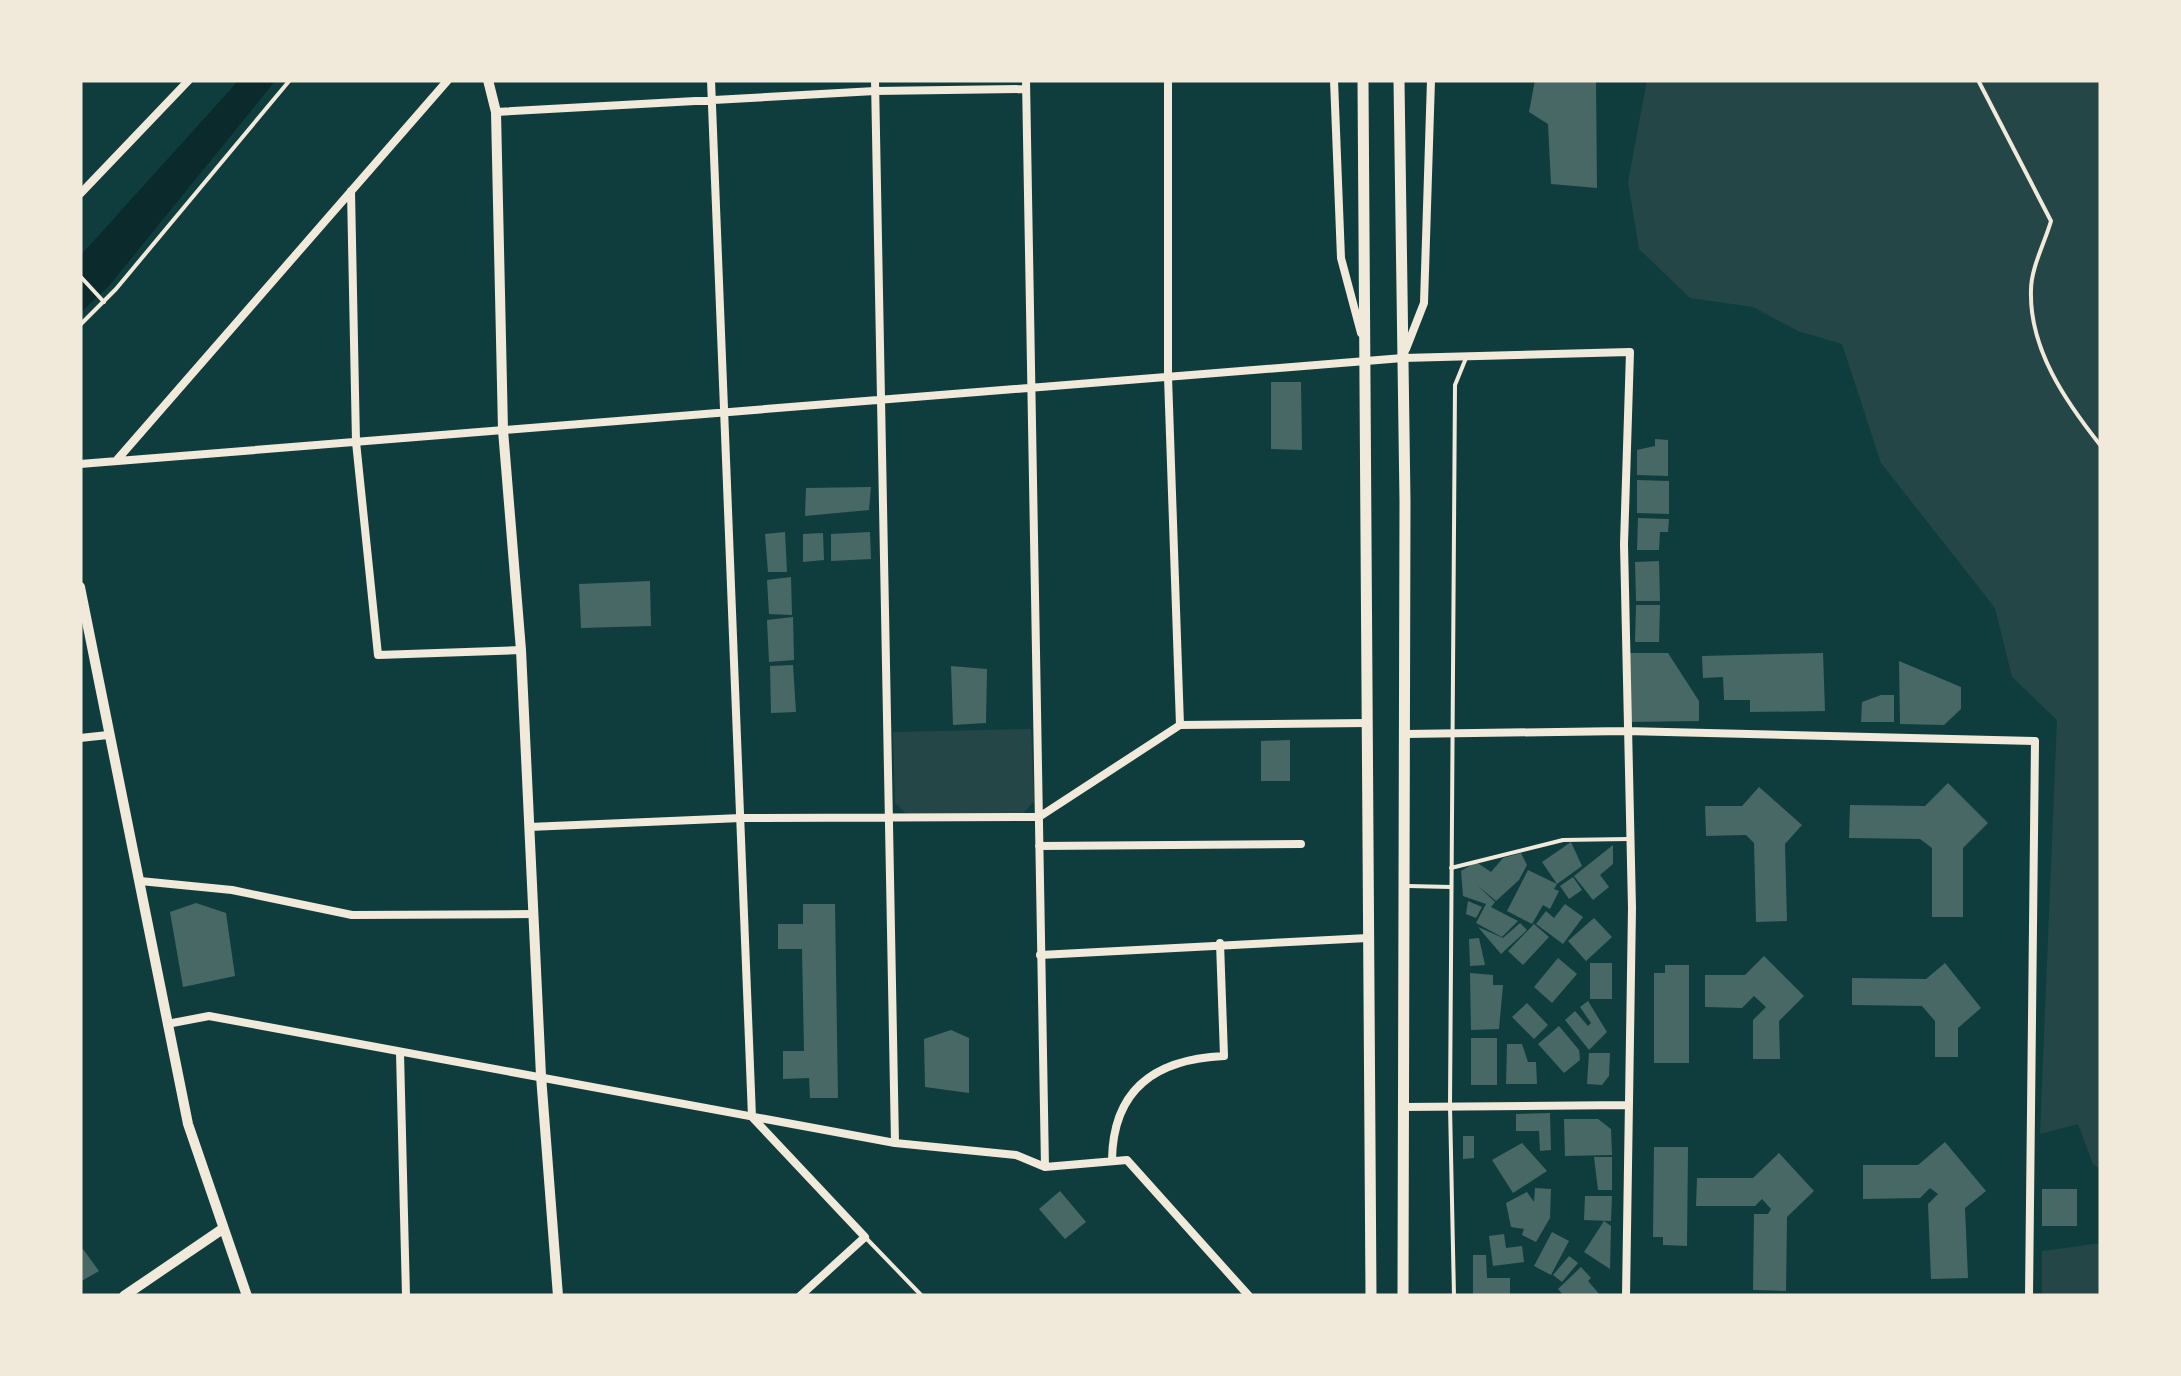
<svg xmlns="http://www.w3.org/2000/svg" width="2181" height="1376" viewBox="0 0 2181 1376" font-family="'Alegreya Sans',sans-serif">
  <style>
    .green { fill: #244646 }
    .water { fill: #0a2a2b }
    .building { fill: #486865 }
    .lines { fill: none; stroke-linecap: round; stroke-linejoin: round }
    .path { stroke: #f1e9da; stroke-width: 4 }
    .service { stroke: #f1e9da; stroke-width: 4 }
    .minor { stroke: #f1e9da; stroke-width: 8 }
    .tertiary { stroke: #f1e9da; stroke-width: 10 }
    .secondary { stroke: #f1e9da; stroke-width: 11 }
  </style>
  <rect width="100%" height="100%" fill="#0f3d3e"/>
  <path class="green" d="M1647,80H2101V1170L2093,1164L2078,1124L2040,1134L2057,720L2012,677L1995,608L1881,463L1842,344L1798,331L1753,307L1690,298L1639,249L1628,182Z
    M1031,729L1034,801L1023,814H906L895,803L893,732Z
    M2101,1243V1296H2042V1251Z"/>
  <path class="water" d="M239,80H276L108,287L80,313V256Z"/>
  <path class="building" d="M1535,80H1596L1597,188L1551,184L1548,124L1529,112Z
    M1271,382H1301L1302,450L1271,449Z
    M1655,439L1668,440V476L1637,475V450L1655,446Z
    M1637,480L1669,481V514L1637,513Z
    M871,487L869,510L805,516L806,488Z
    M1638,518L1669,519L1668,532H1660L1659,550H1637Z
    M785,532L787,572H768L765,534Z
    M870,532L871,559L831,561V534Z
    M823,533L824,560L803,562V534Z
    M1659,561L1660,601H1636L1635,562Z
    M791,577L792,615L769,614L767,580Z
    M650,581L651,626L581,628L579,584Z
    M1636,605H1660L1659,642H1635Z
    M793,617L794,660L769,662L767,620Z
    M1627,653H1668L1699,701V721L1627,722Z
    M1823,653L1825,711L1750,712V700H1724L1723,677L1703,678L1702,656Z
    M1899,661L1961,687V709L1944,725L1900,724Z
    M793,665L796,712L771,713L770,666Z
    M951,666L987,669L986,723L953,725Z
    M1881,695H1894V722H1861L1862,702Z
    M1290,740V781H1261V741Z
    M1948,783L1988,823L1963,848V917H1932V848L1920,839L1849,838L1850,805L1925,806Z
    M1759,787L1802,825L1785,844L1787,921L1756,922L1754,843L1746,835L1706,836L1705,806H1742Z
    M1571,842L1582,866L1557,884L1542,862Z
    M1613,845V864L1600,875L1609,887L1593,900L1574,876Z
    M1521,853L1527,865L1519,880L1496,901L1477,885L1495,902L1491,907L1518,921L1502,937L1476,923L1486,904L1463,896L1461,871L1476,862L1491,872L1503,858Z
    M1528,870L1557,884L1554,889L1559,891L1550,909L1543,905L1532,924L1507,911Z
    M1573,877L1582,890L1569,899L1560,886Z
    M1468,901L1482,907L1476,918L1466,914Z
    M196,903L226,913L235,976L183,987L170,912Z
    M803,904H835L838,1098H810L809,1078L783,1079V1051H804L802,949H778V924H803Z
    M1565,904L1583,917L1563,944L1536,924L1546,911L1554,918Z
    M1594,918L1612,937L1586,961L1568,941Z
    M1520,923L1527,930L1501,954L1478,927L1503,938Z
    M1534,924L1549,937L1523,965L1508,951Z
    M1479,938L1485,965L1470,966L1469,939Z
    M1764,956L1804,996L1779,1021L1780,1059H1753V1020L1766,1007L1754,996L1742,1008L1705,1007V975H1745Z
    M1558,958L1577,974L1552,1003L1534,987Z
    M1590,963H1612V999H1590Z
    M1945,963L1981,1008L1958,1028V1057H1935V1021L1922,1006L1852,1005V978L1926,979Z
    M1665,965H1689V1063H1654V973H1665Z
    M1470,973L1493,975V985H1503L1499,1029L1471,1030Z
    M1588,1001L1607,1032L1589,1050L1565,1020L1575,1011L1588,1026L1591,1023L1580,1007Z
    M1527,1003L1548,1025L1534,1039L1512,1017Z
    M1559,1026L1579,1050L1580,1060L1564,1073L1538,1044Z
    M951,1030L969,1038V1093L925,1087L924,1039Z
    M1471,1038H1497V1085H1471Z
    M1507,1044H1522L1528,1062H1536L1537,1084H1506Z
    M1589,1053H1610L1609,1076L1602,1085L1587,1084Z
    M1550,1113L1551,1150L1540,1151L1539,1131H1516V1114Z
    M1564,1119H1598L1611,1129L1612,1155L1565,1156Z
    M1463,1136H1474V1158L1463,1159Z
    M1945,1142L1986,1191L1965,1208L1968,1278L1931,1279L1928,1204L1938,1194L1930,1188L1920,1198L1863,1199V1165H1918Z
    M1522,1143L1547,1171L1513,1193L1492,1160Z
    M1654,1147H1688L1687,1246L1663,1245V1237H1653Z
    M1779,1153L1814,1191L1787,1217L1786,1291L1753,1290L1754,1214H1768L1771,1209L1762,1199L1755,1206H1696L1697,1178H1753Z
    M1594,1157H1612V1190H1598Z
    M1535,1188L1551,1189L1550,1218L1536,1242L1522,1235L1524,1229L1511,1227L1506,1203L1527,1192L1534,1202Z
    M2042,1189H2077V1226H2042Z
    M1060,1191L1086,1222L1065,1239L1039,1209Z
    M1585,1196H1612L1611,1221L1584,1220Z
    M1604,1221L1611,1226L1610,1269L1584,1252Z
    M1552,1232L1569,1241L1551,1275L1534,1266Z
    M1504,1234L1506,1248L1522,1246L1524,1262L1493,1266L1489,1236Z
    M80,1245L99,1271L80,1282Z
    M1473,1255H1486L1487,1278H1510V1296H1473Z
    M1569,1256L1578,1263L1562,1282L1553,1275Z
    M1581,1267L1591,1278L1588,1281L1601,1296H1564L1558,1289Z"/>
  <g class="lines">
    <path class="path" d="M1978,80L2051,221C2045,242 2031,268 2031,290C2029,349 2066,402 2101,446
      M80,276L104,302
      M80,325L116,289L290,80"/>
    <path class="service" d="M1451,868L1563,840L1628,839
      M1408,886L1451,887
      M865,1237L922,1296
      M1454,1296L1450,1106L1455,385L1466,358"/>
    <path class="minor" d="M711,80L752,1117L865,1237L800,1296
      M875,80L895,1143
      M1026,80L1045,1167
      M1168,80V377L1180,725
      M1334,80L1341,258L1361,333
      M496,112L875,91L1026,89
      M351,191L356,442L378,655L521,650
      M80,194L189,80
      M1406,349L1424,303L1431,80
      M116,461L448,80
      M80,464L1403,358L1630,352L1624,544L1632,908L1626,1296
      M1405,734L1625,731L2035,741L2029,1296
      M80,738L108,735
      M529,827L741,818L1039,817L1180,725L1368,723
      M1039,846L1301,844
      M140,881L232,890L352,915L533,914
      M1040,955L1368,938
      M167,1024L209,1016L895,1143L1016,1155L1045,1167L1127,1160L1249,1296
      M400,1053L406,1296
      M1402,1107L1627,1105
      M1112,1160C1113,1088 1157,1059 1224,1056L1220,943"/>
    <path class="tertiary" d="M488,80L496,112L503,430L521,650L541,1076L558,1296
      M80,587L188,1124L247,1296
      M124,1296L221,1230"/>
    <path class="secondary" d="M1363,80L1371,1296
      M1399,80L1405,501L1403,1296"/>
  </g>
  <rect width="2181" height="1376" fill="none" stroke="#f1e9da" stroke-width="165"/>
</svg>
